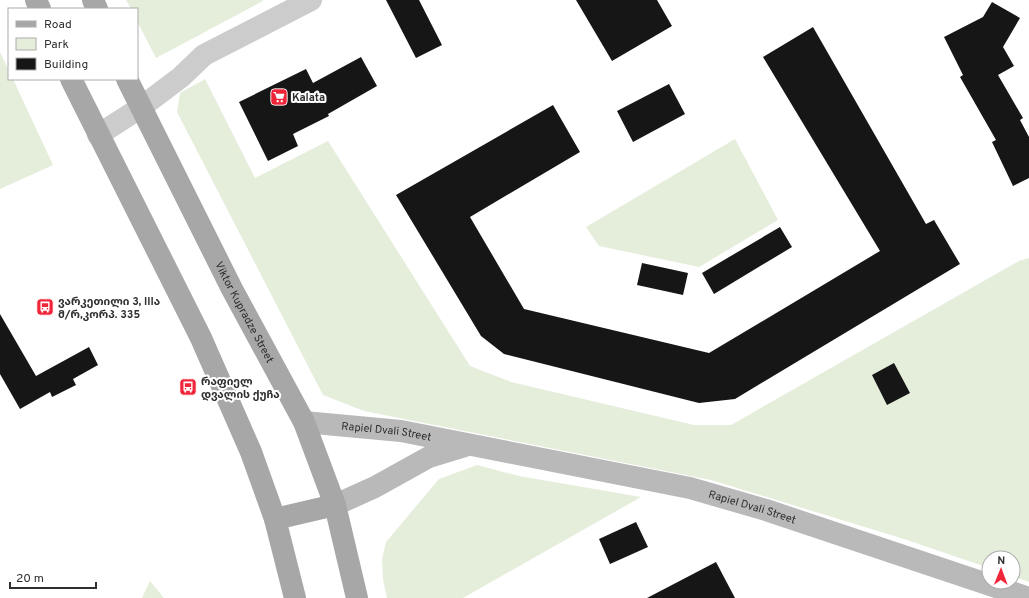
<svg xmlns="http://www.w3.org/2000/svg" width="1029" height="598" viewBox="0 0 1029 598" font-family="Overpass,'Noto Sans Georgian',sans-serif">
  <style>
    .green { fill: #e5eddb }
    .building { fill: #161616 }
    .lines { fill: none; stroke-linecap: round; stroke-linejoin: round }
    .street { stroke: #ccc; stroke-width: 22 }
    .secondary { stroke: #b9b9b9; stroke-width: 22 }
    .primary { stroke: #a7a7a7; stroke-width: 22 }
    .labels { text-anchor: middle; stroke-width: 4; stroke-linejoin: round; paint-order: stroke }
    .poi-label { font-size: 11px; font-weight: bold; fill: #2f2f2f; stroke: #fff; text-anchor: start }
    .street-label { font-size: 11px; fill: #2f2f2f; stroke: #fff }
  </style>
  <rect width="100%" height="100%" fill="#fff"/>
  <path class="green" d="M126,0H262L263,1L156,58L137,21V9H131Z
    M0,52L9,71V79H13L53,165L0,189Z
    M205,79L255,178L328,141L470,366L511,382L694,425H731L1019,261L1029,258V582L1013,576V558H989V568L904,539L711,480L364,411L323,395L177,112L180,93Z
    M735,139L778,220L699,267L599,246L586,227Z
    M477,465L519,476L641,497L463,598H387L383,579L382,559L386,542L439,479Z
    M150,581L164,598H142Z"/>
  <path class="building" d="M386,0H419L442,45L416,58Z
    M576,0H657L672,26L612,61Z
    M992,2L1020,18L1003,47L1014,66L998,75L1023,118L1020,120L1029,137V178L1013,186L992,142L996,140L960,77L963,75L944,37L983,17Z
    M813,27L926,224L934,220L960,264L735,399L699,403L504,354L481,336L396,195L553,105L580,152L470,217L524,309L709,353L880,251L763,57Z
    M361,57L377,86L328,114L329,116L293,134L298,146L268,161L239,102L306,69L313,83Z
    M669,84L685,114L633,142L617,111Z
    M780,227L792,247L714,294L702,273Z
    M642,263L688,273L683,295L637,285Z
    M0,314L36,376L89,347L98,365L73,379L76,385L52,397L50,392L20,409L0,374Z
    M894,363L910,393L887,405L872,375Z
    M636,522L648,547L610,564L599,539Z
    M716,562L735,598H647Z"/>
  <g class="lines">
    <path class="street" d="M98,135L140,108L181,77L204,55L311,0"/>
    <g class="secondary">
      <path id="s1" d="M304,422L401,431L690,488L766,510L1029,598"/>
      <path d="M335,505L375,487L429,457L465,446"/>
    </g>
    <g class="primary">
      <path d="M36,0L40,9"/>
      <path d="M93,0L97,9"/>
      <path d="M71,79L201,338L251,452L275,519L295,598"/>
      <path id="s2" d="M127,79L232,289L304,422L335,505L357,598"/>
      <path d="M275,519L335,505"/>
    </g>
  </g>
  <defs>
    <symbol id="supermarket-square" viewBox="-11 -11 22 22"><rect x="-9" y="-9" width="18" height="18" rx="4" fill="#f12539" stroke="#fff"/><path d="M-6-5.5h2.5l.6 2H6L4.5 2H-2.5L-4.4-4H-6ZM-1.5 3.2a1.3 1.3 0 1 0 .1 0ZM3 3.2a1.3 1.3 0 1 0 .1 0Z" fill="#fff"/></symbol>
    <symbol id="bus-square" viewBox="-11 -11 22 22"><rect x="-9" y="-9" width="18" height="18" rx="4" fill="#f12539" stroke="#fff"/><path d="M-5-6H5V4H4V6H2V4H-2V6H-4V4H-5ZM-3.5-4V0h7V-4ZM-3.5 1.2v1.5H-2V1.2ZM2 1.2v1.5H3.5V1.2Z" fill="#fff"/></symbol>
  </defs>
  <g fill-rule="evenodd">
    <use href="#supermarket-square" x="269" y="87" width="20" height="20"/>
    <use href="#bus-square" x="35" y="297" width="20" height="20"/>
    <use href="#bus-square" x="178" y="377" width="20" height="20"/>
  </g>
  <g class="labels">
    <g class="poi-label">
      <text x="292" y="101">Kalata</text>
      <text x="58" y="305">ვარკეთილი 3, IIIა<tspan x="58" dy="13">მ/რ,კორპ. 335</tspan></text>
      <text x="201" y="385">რაფიელ<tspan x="201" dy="13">დვალის ქუჩა</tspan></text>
    </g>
    <g class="street-label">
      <text dy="4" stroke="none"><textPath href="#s2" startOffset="261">Viktor Kupradze Street</textPath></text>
      <text dy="4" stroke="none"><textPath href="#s1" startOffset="83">Rapiel Dvali Street</textPath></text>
      <text dy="4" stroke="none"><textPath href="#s1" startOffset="457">Rapiel Dvali Street</textPath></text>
    </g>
  </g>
  <rect x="8" y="8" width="130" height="72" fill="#ffffff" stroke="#acacac"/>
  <rect x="16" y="21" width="20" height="6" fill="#a7a7a7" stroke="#acacac"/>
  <text x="44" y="28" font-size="12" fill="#2f2f2f">Road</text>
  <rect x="16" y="38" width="20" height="12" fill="#e5eddb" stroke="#acacac"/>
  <text x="44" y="48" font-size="12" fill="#2f2f2f">Park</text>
  <rect x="16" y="58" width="20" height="12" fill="#161616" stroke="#acacac"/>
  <text x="44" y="68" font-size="12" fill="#2f2f2f">Building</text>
  <g transform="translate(1001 570) rotate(1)"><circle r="19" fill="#ffffff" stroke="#acacac"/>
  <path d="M0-3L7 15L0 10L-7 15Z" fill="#f12539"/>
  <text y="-6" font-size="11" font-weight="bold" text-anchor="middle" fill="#2f2f2f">N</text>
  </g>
  <path d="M10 582v6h86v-6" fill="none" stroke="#2f2f2f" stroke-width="2"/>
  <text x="16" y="582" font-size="12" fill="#2f2f2f" stroke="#ffffff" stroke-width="3" paint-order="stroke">20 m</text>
</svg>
